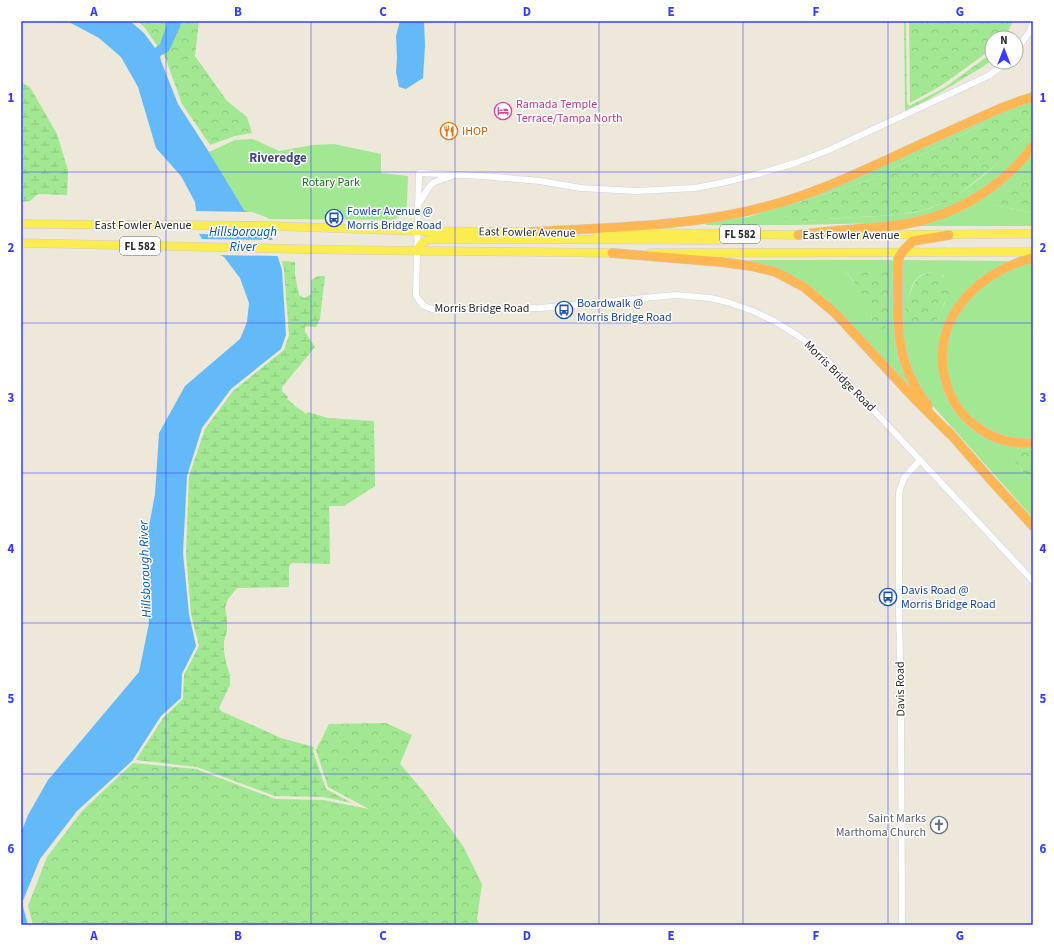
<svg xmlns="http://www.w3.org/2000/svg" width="1054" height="946" viewBox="0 0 1054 946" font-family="'Source Sans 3',sans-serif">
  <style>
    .grass { fill: #a2e892; fill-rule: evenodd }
    .forest { fill: url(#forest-crowns) }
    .wetland { fill: url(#wetland-marsh) }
    .water { fill: #64baf8 }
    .pier { fill: #ede8da }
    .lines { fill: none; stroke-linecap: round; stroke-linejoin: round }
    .minor-casing { stroke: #cfd0e4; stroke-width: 7 }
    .major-casing { stroke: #ccc; stroke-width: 9 }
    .highway-casing { stroke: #ccc; stroke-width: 10 }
    .minor { stroke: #fff; stroke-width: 6 }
    .major { stroke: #fbed51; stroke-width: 8 }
    .highway { stroke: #ffb753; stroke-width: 9 }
    .grid { fill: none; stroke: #353cff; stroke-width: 1; stroke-opacity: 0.55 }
    .labels { text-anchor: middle; stroke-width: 3; stroke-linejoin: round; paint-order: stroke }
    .shield { fill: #fff; stroke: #696969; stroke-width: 1 }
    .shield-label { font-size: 11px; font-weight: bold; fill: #292929 }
    .hotel-label { font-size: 12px; fill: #b23c85; stroke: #fff; text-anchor: start }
    .food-label { font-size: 12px; fill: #c56008; stroke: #fff; text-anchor: start }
    .park-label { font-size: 12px; fill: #196c14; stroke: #fff }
    .transit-label { font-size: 12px; fill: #164399; stroke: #fff; text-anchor: start }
    .street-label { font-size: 12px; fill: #292929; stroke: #fff }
    .worship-label { font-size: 12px; fill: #5b616d; stroke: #fff; text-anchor: end }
    .neighbourhood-label { font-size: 13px; font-weight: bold; fill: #46487d; stroke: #fff }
    .water-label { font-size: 13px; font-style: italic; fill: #0354a4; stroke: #fff }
    .neatline { fill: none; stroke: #353cff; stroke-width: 1.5 }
    .grid-label { font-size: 13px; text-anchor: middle; font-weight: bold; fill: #353cff }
  </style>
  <defs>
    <pattern id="forest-crowns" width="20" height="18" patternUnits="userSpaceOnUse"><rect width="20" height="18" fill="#a2e892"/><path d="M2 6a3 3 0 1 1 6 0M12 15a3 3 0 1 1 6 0" fill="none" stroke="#8cc77e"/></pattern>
    <pattern id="wetland-marsh" width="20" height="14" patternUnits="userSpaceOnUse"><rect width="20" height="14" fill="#a2e892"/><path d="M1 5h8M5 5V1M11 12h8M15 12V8" fill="none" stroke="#8cc77e"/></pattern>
  </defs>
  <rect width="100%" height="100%" fill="#ede8da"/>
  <path class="grass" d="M1033,101V138L1030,143L1008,168L989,185L959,204L913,220L882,223L796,225H706V222L748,217L798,201L886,165L997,114ZM984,124L1026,136C1001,162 960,200 924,210C902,216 880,216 857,217C837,218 817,220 797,222L787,206L870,180Z
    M253,139L279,151L313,145L334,144L381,154V173L408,176L407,204L405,213L393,220L266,219L244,210L209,152L235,140Z
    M1033,153V179L1021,184L995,205L1033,213V226H921V224L948,216Z
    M749,260H892L894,262L895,333L911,385L909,388L826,299C811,286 794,277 775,269C767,265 757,263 749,260ZM844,269L893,271L888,315L871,322C871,319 872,317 872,315C871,305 851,278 844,269Z
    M903,260L1009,261V263L962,296L939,362L969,423L1033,445V449L1026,450L1003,446L1033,484V518L933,406L922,393L916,383L902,344L901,262ZM931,272L944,276L945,303L930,327L922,324L915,323L905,314C908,302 909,283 921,275C924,274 928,273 931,272Z
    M1033,262V440H1024L997,434L974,421L956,400L946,371V339L962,306L996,275Z"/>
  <path class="forest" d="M137,21H199L195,56L227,101L247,117L252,133L235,136L210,145L182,104L165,57L145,28Z
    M904,21H906L907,103L909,106L944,88L992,53V60L984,66L926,101L905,111Z
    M909,21H1013L1005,38H992V49L942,85L910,103Z
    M1027,109H1032L1031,121L1026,136L1005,158L951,200L924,210L897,215L839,218L797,222L785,219L779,216L778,211L787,206L870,180L984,124Z
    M1033,179V213L995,205L999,198L1021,184Z
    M887,268L893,271L888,315L885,328L877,331L871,322L872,315L868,306L852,279L844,269Z
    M931,272C961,279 949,293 940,312C937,317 937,323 934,327C929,328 926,326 922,324C917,323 911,323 907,320C901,314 912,285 917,279C921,275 925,274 931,272Z
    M1002,445L1026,450L1033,449V484Z
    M386,723L412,735L400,764L424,792L463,846L482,884L477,919L479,925H33L28,906L47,857L82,811L133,763L196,769L275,799L323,800L369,809L328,787L316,750L329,724Z"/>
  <path class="wetland" d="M21,82L30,87L57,134L68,170L67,195L38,194L30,201L21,202Z
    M282,261L295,262V275L299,295L305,298L311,294V280L318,276H325L320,319L316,327L305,326V332L315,347L282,387V391L288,397L287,399C292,402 294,406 298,408C301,411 303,411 306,414L308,412L328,418L374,421L375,486L344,506H329L330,564L292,563L289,566V587L237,588L228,599L225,608L227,618V631L224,641V651L226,663L230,675V685L219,708L221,711L281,738L314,747L313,751L326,789L352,803L323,797L275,796L197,767L136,760L163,718L183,699L184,675L199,646L191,614L186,553L189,476L205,429L233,391L284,350L289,335L284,270Z"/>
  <path class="water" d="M67,21H130L144,33L155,48L160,44L168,21H181L180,27L169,51L160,56L161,61L178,104L209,152L244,210L266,219L282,270L286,335L281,349L231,389L202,428L187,476L183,553L189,614L196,646L182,674L181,698L161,716L132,761L77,811L40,859L22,903L28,925H21V833L28,815L48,780L139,672L149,623L147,537L155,494L159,433L185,386L240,339L247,322L249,303L240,278L224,257L207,248L190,218L196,210L195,202L181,176L156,148L138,87L121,57L99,38Z
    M400,21H424L425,46L423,78L406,89L399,87L396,72L397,58L396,36Z"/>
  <path class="pier" d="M193,211L253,212L268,218L273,235L197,234L189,219L188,217Z
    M200,239L275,240L279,256L215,255L206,250Z"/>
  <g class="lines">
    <defs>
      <path id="minor" d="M1016,51L1030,31L1033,23
        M1007,62L988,76L975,82L829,150L795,163L758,174L721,183L695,188L636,191L581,188L540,181L483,176L419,173L416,295L419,300L424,306L432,309L472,310L541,308L675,295L710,298L727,302L753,311L774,321L800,337L821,354L1033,581
        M418,204C423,198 428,187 433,183C439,180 446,178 452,176
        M902,925L901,717L899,608V493L904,478L920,460"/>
      <path id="major" d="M21,224L160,225H188L272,226L417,231L536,232
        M596,232L804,235
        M834,235L1033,234
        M21,243L345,250L618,253
        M416,251L422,243L430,239L699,240H724L735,236
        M650,253L1033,252"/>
      <path id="highway" d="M531,232C610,227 691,227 768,206C811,195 851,176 891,158C927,141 963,125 999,109L1020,101L1033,97
        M798,235C821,232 844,230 867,228C881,227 896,226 910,223C959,214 1003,186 1033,146
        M612,253L721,262L751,266L776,272L804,287L835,313L915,399L951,435
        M1033,258C978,271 930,320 945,379C950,398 960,415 976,426C992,439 1013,444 1033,443
        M928,406C918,393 910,379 905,363C895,333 898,291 898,259L902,252L913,241L949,235
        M947,430L990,479L1033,526"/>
    </defs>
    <use href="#minor" class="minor-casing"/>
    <use href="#major" class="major-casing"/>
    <use href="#highway" class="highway-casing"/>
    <use href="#minor" class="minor"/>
    <use href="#major" class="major"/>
    <use href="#highway" class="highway"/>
  </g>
  <path class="grid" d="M166,21V925M311,21V925M455,21V925M599,21V925M743,21V925M888,21V925M21,172H1033M21,323H1033M21,473H1033M21,623H1033M21,774H1033"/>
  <defs>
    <symbol id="hotel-ring" viewBox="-11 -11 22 22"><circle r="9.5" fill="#fff" stroke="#d1479c" stroke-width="1.5"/><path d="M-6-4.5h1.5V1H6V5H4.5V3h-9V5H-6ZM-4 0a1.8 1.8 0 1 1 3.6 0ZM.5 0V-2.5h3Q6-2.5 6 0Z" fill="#d1479c"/></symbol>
    <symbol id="restaurant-ring" viewBox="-11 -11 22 22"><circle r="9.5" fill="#fff" stroke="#e8710a" stroke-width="1.5"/><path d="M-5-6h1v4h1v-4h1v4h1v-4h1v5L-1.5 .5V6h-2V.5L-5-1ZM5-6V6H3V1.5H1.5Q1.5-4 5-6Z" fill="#e8710a"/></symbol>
    <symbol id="bus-ring" viewBox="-11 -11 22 22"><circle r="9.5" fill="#fff" stroke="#1a4fb4" stroke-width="1.5"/><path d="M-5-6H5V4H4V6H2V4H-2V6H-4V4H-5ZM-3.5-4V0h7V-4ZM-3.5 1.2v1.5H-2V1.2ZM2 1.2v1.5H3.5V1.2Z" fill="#1a4fb4"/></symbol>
    <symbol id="church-ring" viewBox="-11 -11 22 22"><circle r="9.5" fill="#fff" stroke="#6b7280" stroke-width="1.5"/><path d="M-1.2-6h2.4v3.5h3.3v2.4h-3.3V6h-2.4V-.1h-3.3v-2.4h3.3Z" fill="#6b7280"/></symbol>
  </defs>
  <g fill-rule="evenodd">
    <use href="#hotel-ring" x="493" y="101" width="20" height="20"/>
    <use href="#restaurant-ring" x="439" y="121" width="20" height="20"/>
    <use href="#bus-ring" x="324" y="208" width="20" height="20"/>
    <use href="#bus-ring" x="554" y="300" width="20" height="20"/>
    <use href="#bus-ring" x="878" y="587" width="20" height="20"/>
    <use href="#church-ring" x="929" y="815" width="20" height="20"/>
  </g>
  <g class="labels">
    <g class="shield">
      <rect x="720" y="225" width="40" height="18" rx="3"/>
      <rect x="120" y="237" width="40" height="18" rx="3"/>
    </g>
    <g class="shield-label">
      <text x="740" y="238">FL 582</text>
      <text x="140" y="250">FL 582</text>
    </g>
    <g class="hotel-label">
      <text x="516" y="108">Ramada Temple<tspan x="516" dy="14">Terrace/Tampa North</tspan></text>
    </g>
    <g class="food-label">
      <text x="462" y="135">IHOP</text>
    </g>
    <g class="park-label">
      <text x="331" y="186">Rotary Park</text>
    </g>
    <g class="transit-label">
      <text x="347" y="215">Fowler Avenue @<tspan x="347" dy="14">Morris Bridge Road</tspan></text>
      <text x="577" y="307">Boardwalk @<tspan x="577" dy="14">Morris Bridge Road</tspan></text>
      <text x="901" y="594">Davis Road @<tspan x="901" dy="14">Morris Bridge Road</tspan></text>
    </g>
    <g class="street-label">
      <text x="143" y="229">East Fowler Avenue</text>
      <text transform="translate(527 232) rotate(1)" y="4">East Fowler Avenue</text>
      <text x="851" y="239">East Fowler Avenue</text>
      <text x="482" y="312">Morris Bridge Road</text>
      <text transform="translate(840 376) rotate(45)" y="4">Morris Bridge Road</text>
      <text transform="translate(900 689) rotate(-91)" y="4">Davis Road</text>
    </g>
    <g class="worship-label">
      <text x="926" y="822">Saint Marks<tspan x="926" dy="14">Marthoma Church</tspan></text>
    </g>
    <g class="neighbourhood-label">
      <text x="278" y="162">Riveredge</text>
    </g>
    <g class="water-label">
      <text x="243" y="236">Hillsborough<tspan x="243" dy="15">River</tspan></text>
      <text transform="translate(144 569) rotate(-92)" y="5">Hillsborough River</text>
    </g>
  </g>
  <rect width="1054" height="946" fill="none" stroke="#ffffff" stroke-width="44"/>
  <g transform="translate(1004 50)"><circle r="19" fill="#ffffff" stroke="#a9a9a9"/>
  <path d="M0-3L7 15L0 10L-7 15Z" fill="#353cff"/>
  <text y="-6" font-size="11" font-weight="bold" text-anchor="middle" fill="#292929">N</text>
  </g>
  <rect x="22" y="22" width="1010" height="902" class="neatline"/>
  <g class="grid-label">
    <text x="94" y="16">A</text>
    <text x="238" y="16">B</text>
    <text x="383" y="16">C</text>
    <text x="527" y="16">D</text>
    <text x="671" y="16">E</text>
    <text x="816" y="16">F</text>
    <text x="960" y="16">G</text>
    <text x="11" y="102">1</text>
    <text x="1043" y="102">1</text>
    <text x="11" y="252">2</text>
    <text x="1043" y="252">2</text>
    <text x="11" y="402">3</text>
    <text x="1043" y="402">3</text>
    <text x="11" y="553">4</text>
    <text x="1043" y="553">4</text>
    <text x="11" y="703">5</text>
    <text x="1043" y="703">5</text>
    <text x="11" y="853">6</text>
    <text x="1043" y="853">6</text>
    <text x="94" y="940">A</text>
    <text x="238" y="940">B</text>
    <text x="383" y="940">C</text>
    <text x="527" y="940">D</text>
    <text x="671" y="940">E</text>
    <text x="816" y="940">F</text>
    <text x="960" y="940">G</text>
  </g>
</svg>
